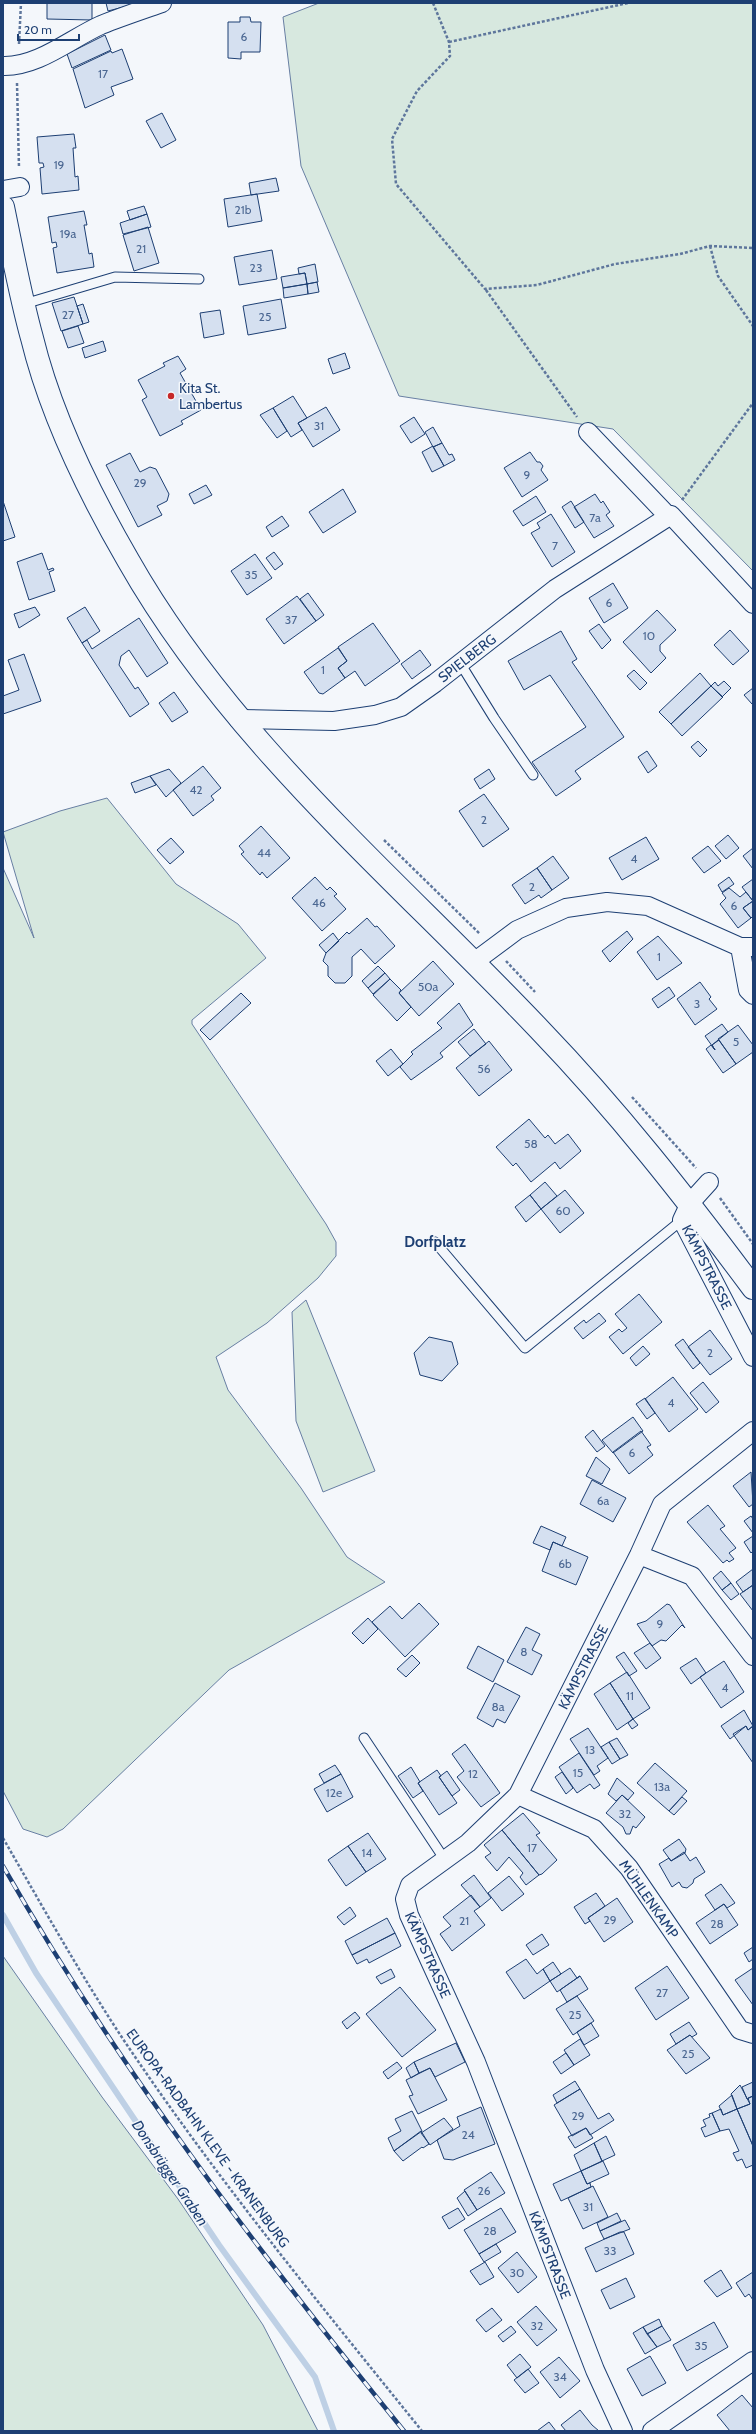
<svg xmlns="http://www.w3.org/2000/svg" width="756" height="2434" viewBox="0 0 756 2434" font-family="Cabin,sans-serif">
  <style>
    .green { fill: #d7e8df; stroke: #687fa3 }
    .lines { fill: none; stroke-linecap: round; stroke-linejoin: round }
    .stream { stroke: #bed0e5; stroke-width: 6 }
    .building { fill: #d5e0f0; stroke: #1d3f73 }
    .service-casing { stroke: #1d3f73; stroke-width: 11 }
    .minor-casing { stroke: #1d3f73; stroke-width: 20 }
    .primary-casing { stroke: #1d3f73; stroke-width: 24 }
    .path { stroke: #5e769c; stroke-width: 2.5; stroke-dasharray: 3 2; stroke-linecap: butt }
    .service { stroke: #f4f7fb; stroke-width: 9 }
    .minor { stroke: #f4f7fb; stroke-width: 18 }
    .primary { stroke: #f4f7fb; stroke-width: 22 }
    .rail-casing { stroke: #1d3f73; stroke-width: 4.5 }
    .rail { stroke: #f4f7fb; stroke-width: 3; stroke-dasharray: 9; stroke-linecap: butt }
    .poi-dot { fill: #c62828; stroke: #f4f7fb; stroke-width: 1.5 }
    .labels { text-anchor: middle; stroke-width: 3; stroke-linejoin: round; paint-order: stroke }
    .number-label { font-size: 12px; fill: #4b6792 }
    .poi-label { font-size: 14px; fill: #1d3f73; stroke: #f4f7fb; text-anchor: start }
    .street-label { font-size: 14px; fill: #1d3f73; stroke: #f4f7fb }
    .neighbourhood-label { font-size: 15px; font-weight: bold; fill: #1d3f73; stroke: #f4f7fb }
    .water-label { font-size: 15px; font-style: italic; fill: #1d3f73; stroke: #f4f7fb }
  </style>
  <rect width="100%" height="100%" fill="#f4f7fb"/>
  <path class="green" d="M319,3H753V571L613,429L399,396L301,166L283,17Z
    M107,798L176,884L238,924L266,958L192,1020V1024L326,1224L336,1242V1256L318,1278L267,1323L216,1357L228,1390L301,1488L347,1557L385,1582L229,1670L63,1829L47,1837L23,1829L3,1791V868L34,938L3,832L60,811Z
    M306,1300L375,1471L323,1492L296,1421L292,1312Z
    M3,1956L102,2097L178,2199L263,2325L318,2431H3Z"/>
  <g class="lines">
    <path class="stream" d="M3,1915L36,1973L219,2245L315,2377L334,2431"/>
  </g>
  <path class="building" d="M47,3H92V20L47,19Z
    M106,3H130L131,5L108,11Z
    M240,17H250L251,22H261L260,52H241V59L228,58V22H240Z
    M105,35L111,50L72,68L67,54Z
    M122,49L133,79L111,87L114,95L85,108L73,69L111,51L112,53Z
    M162,113L176,140L161,148L146,121Z
    M74,134L76,148H73L75,177L78,176L79,190L42,194L40,168L44,167L43,163H39L37,137Z
    M276,178L279,191L251,195L249,183Z
    M257,194L262,221L228,227L224,199Z
    M144,206L147,214L130,220L127,211Z
    M84,211L87,225H84L89,254L92,253L94,267L57,273L53,248L57,247L56,242L52,243L48,217Z
    M147,214L151,227L123,234L120,223Z
    M148,227L159,263L134,271L123,235Z
    M272,250L277,279L239,285L234,257Z
    M315,264L318,282L307,284L305,273L299,274L298,268Z
    M305,273L307,284L283,288L281,277Z
    M317,282L319,292L308,294L307,284Z
    M307,284L308,294L284,298L283,288Z
    M74,297L83,324L61,331L52,303Z
    M281,299L286,328L248,335L243,306Z
    M83,304L89,322L83,324L77,306Z
    M220,310L224,334L204,338L200,313Z
    M78,326L84,343L68,348L62,331Z
    M103,341L106,351L85,358L82,348Z
    M345,353L350,368L333,374L328,359Z
    M178,356L186,369L180,373L201,410L181,421L183,424L160,436L142,400L147,397L138,380L165,366L163,363Z
    M293,396L307,418L298,423L302,430L291,437L273,408Z
    M326,407L340,430L313,447L298,423Z
    M273,408L287,431L277,438L260,415Z
    M414,417L425,434L411,443L400,426Z
    M433,427L442,443L433,447L425,432Z
    M442,443L449,455L452,454L455,460L444,466L433,447Z
    M433,446L444,466L432,472L422,452Z
    M530,452L537,462H540L543,466L541,470L548,480L522,497L504,468Z
    M130,453L140,472L150,467L156,469L169,494L167,501L157,506L162,515L138,527L106,465Z
    M206,485L212,495L194,504L189,494Z
    M343,489L356,512L323,533L309,512Z
    M595,494L601,503L603,501L610,512L606,515L614,526L594,538L574,507Z
    M536,496L546,512L523,526L513,511Z
    M3,501L15,537L3,541Z
    M571,501L584,522L575,528L562,507Z
    M551,514L575,552L552,567L531,533L540,528L537,523Z
    M282,516L289,526L272,537L266,527Z
    M274,552L283,564L275,570L266,558Z
    M42,553L48,570L53,568L54,570L49,572L55,591L29,600L17,562Z
    M255,554L272,578L247,595L231,571Z
    M613,583L628,608L604,623L589,598Z
    M308,593L324,615L316,621L300,599Z
    M297,596L316,621L284,644L266,619Z
    M35,607L40,615L19,628L14,614Z
    M85,607L100,631L82,643L67,618Z
    M657,610L676,630L660,645V651L666,658L651,673L623,642Z
    M139,618L168,663L147,677L129,650L121,656L119,665L135,689L138,687L149,704L130,717L82,643L87,640L92,649Z
    M373,623L400,661L365,686L355,671L345,678L338,668L347,661L338,647Z
    M599,624L611,640L602,649L589,631Z
    M730,630L749,651L733,665L714,645Z
    M561,631L577,659L572,662L624,737L575,771L581,779L556,796L532,762L586,727L550,675L524,690L508,661Z
    M338,648L347,661L338,668L345,678L323,694L319,693L304,672Z
    M420,650L431,665L412,679L401,664Z
    M24,654L41,701L3,714V696L19,690L8,660Z
    M634,670L647,683L640,690L627,676Z
    M700,673L711,686L671,724L659,712Z
    M724,681L731,688L722,697L711,686L715,682L718,686Z
    M711,686L723,697L682,736L671,724Z
    M753,688V704H752L744,695Z
    M174,692L188,712L172,722L159,703Z
    M698,741L707,750L700,757L691,747Z
    M647,751L657,766L648,773L638,757Z
    M203,766L221,788L211,796L214,800L193,816L173,790Z
    M169,769L181,783L166,797L150,776Z
    M489,769L495,779L480,789L474,779Z
    M150,776L156,785L135,793L131,783Z
    M484,794L509,829L483,847L459,811Z
    M261,826L290,858L267,878L262,872L260,875L241,854L244,852L239,846Z
    M728,835L739,848L726,859L715,846Z
    M646,837L659,859L622,880L609,858Z
    M171,838L184,852L170,864L157,850Z
    M708,846L721,861L704,873L692,858Z
    M753,848V869L743,856Z
    M553,856L569,878L552,890L537,868Z
    M537,868L552,890L541,898L539,895L525,904L512,885Z
    M315,877L327,890L330,887L337,894L334,896L346,909L322,931L292,898Z
    M729,877L734,884L722,892L718,885Z
    M753,879V916L751,918L743,908L753,901L742,887Z
    M729,888L740,897L746,892L753,901L743,908L751,918L738,928L720,904L726,898L722,893Z
    M367,918L375,927L377,926L395,946L375,964L361,949L352,957V976L345,983H335L328,976V966L323,961L326,953L347,932L349,934Z
    M627,931L633,939L610,962L602,951Z
    M333,933L339,941L326,953L319,945Z
    M658,936L682,963L657,980L637,952Z
    M433,961L454,984L419,1016L399,993Z
    M378,966L385,973L368,988L362,981Z
    M385,973L390,979L373,994L368,988Z
    M390,979L401,990L399,993L411,1007L397,1021L373,995Z
    M700,982L711,997L709,999L717,1009L695,1025L677,999Z
    M669,987L675,996L658,1008L652,999Z
    M241,993L251,1003L210,1040L200,1030Z
    M459,1003L473,1025L440,1053L443,1057L411,1080L400,1067L413,1054L411,1052L442,1028L437,1023Z
    M722,1024L728,1032L712,1045L715,1050L705,1036Z
    M738,1025L753,1045V1052L736,1064L718,1039Z
    M474,1029L486,1044L470,1056L458,1042Z
    M719,1040L736,1064L723,1073L706,1049L711,1045L715,1050L712,1045Z
    M489,1041L512,1070L479,1096L456,1068Z
    M391,1049L403,1064L388,1076L376,1061Z
    M529,1119L545,1138L548,1135L555,1144L568,1134L581,1151L560,1169L555,1162L531,1182L516,1163L513,1166L496,1147Z
    M545,1182L557,1196L541,1209L530,1195Z
    M565,1190L584,1213L560,1233L541,1209Z
    M530,1195L541,1209L526,1222L515,1207Z
    M639,1294L662,1322L623,1354L609,1337L619,1329L622,1332L627,1328L615,1314Z
    M599,1313L606,1321L583,1339L574,1328L584,1320L586,1323Z
    M710,1330L732,1359L710,1375L688,1347Z
    M429,1337L452,1342L458,1364L442,1381L420,1375L414,1353Z
    M683,1339L700,1363L693,1369L675,1345Z
    M643,1346L650,1354L636,1366L630,1358Z
    M673,1377L698,1409L669,1432L645,1399Z
    M703,1382L719,1402L706,1413L690,1393Z
    M645,1398L655,1413L647,1419L636,1404Z
    M633,1417L643,1431L613,1453L602,1440Z
    M593,1430L605,1446L597,1452L585,1437Z
    M641,1431L651,1445L647,1447L653,1455L629,1474L613,1452Z
    M596,1457L610,1469L602,1484L586,1476Z
    M751,1472L753,1504L749,1507L733,1486Z
    M592,1480L626,1498L613,1522L580,1504Z
    M708,1505L725,1526L720,1529L736,1548L729,1553L734,1559L729,1562L727,1560L723,1563L687,1522Z
    M751,1516L753,1519V1533L744,1521Z
    M541,1526L566,1537L562,1546L553,1542L550,1550L533,1543Z
    M753,1536V1551L751,1553L744,1542Z
    M553,1542L588,1557L576,1585L542,1571Z
    M753,1569V1585L743,1592L736,1582Z
    M721,1571L731,1583L722,1590L713,1578Z
    M731,1583L739,1594L731,1600L722,1590Z
    M753,1585V1611L740,1594Z
    M419,1603L439,1624L405,1657L372,1622L390,1606L402,1619Z
    M667,1604L670,1605L685,1628L682,1625L666,1641L661,1640L652,1646L637,1624L646,1621Z
    M368,1618L378,1629L363,1644L352,1633Z
    M526,1627L540,1634L532,1650L542,1655L532,1675L507,1662Z
    M650,1643L661,1658L646,1669L634,1653Z
    M478,1646L504,1660L493,1682L467,1668Z
    M624,1652L637,1671L629,1676L616,1657Z
    M412,1655L420,1663L406,1677L397,1669Z
    M696,1658L706,1673L691,1684L680,1668Z
    M724,1661L744,1692L721,1708L700,1677Z
    M627,1672L650,1708L633,1719L610,1683Z
    M495,1683L520,1696L505,1723L497,1719L493,1727L477,1718Z
    M610,1683L633,1719L617,1730L594,1694Z
    M744,1710L753,1726L748,1730L746,1726L730,1739L721,1726Z
    M633,1719L638,1725L632,1729L628,1723Z
    M746,1726L748,1730L753,1726V1763L733,1734Z
    M588,1728L608,1758L597,1766L600,1771L594,1775L570,1739Z
    M617,1738L628,1755L620,1759L609,1742Z
    M609,1742L620,1759L612,1764L601,1747Z
    M465,1744L500,1793L481,1807L457,1777L464,1771L452,1754Z
    M579,1753L600,1785L594,1789L590,1784L577,1793L559,1767Z
    M655,1763L687,1791L669,1811L637,1783Z
    M335,1765L341,1774L324,1783L319,1774Z
    M411,1767L420,1782L418,1783L423,1791L413,1798L398,1776Z
    M437,1770L441,1776L439,1777L457,1803L439,1815L418,1783Z
    M447,1771L460,1790L452,1796L439,1777Z
    M562,1772L573,1788L566,1794L555,1777Z
    M341,1774L353,1797L327,1812L314,1789Z
    M617,1778L634,1793L628,1800L622,1795L616,1801L608,1794Z
    M622,1795L645,1817L636,1828L633,1826L630,1834H626L623,1827L606,1813Z
    M682,1797L687,1801L674,1815L669,1811Z
    M523,1813L540,1833L536,1835L557,1860L542,1874L539,1875L502,1830Z
    M502,1830L539,1875L526,1885L520,1877L523,1873L509,1857L497,1871L485,1857L491,1853L484,1845Z
    M368,1833L386,1859L366,1872L348,1846Z
    M679,1839L686,1849L685,1853L671,1861L663,1850Z
    M348,1846L366,1872L346,1886L328,1860Z
    M684,1852L690,1861L696,1857L705,1872L694,1879L693,1883L687,1888L682,1887L679,1882L672,1887L659,1864L669,1858L671,1861Z
    M474,1875L491,1898L480,1907L461,1885Z
    M509,1876L524,1894L502,1911L488,1893Z
    M721,1884L735,1903L727,1908L724,1904L715,1910L705,1895Z
    M596,1893L605,1906L588,1918L590,1921L585,1924L574,1907Z
    M471,1895L480,1907L474,1911L485,1925L452,1951L440,1934L451,1926L443,1917Z
    M617,1898L633,1922L604,1942L588,1918Z
    M724,1904L738,1925L710,1944L696,1923Z
    M350,1907L356,1916L344,1925L337,1917Z
    M387,1918L395,1933L352,1955L345,1941Z
    M395,1933L401,1946L369,1963L367,1959L357,1964L352,1955Z
    M542,1934L549,1945L533,1955L526,1945Z
    M753,1947V1959L749,1962L744,1953Z
    M526,1959L537,1974L543,1969L550,1981L524,1999L506,1972Z
    M553,1962L561,1974L550,1981L543,1969Z
    M667,1966L689,1998L656,2020L635,1988Z
    M570,1968L577,1978L580,1976L557,1992L550,1981Z
    M753,1968V2005L735,1980Z
    M391,1969L395,1977L381,1984L376,1977Z
    M580,1976L588,1989L567,2002L560,1990Z
    M400,1987L436,2030L402,2057L366,2014Z
    M577,1996L594,2021L573,2035L556,2009Z
    M355,2012L360,2018L347,2029L342,2022Z
    M689,2022L697,2034L692,2037L690,2035L676,2044L670,2034Z
    M591,2023L599,2036L584,2045L577,2032Z
    M690,2035L710,2058L686,2074L667,2050Z
    M580,2039L590,2055L574,2065L564,2050Z
    M456,2043L465,2062L435,2077L430,2068L419,2073L414,2062Z
    M566,2053L574,2065L561,2074L553,2062Z
    M397,2062L402,2068L388,2079L383,2072Z
    M414,2062L419,2073L411,2078L406,2068Z
    M430,2068L447,2100L418,2114L409,2096L413,2095L406,2080Z
    M575,2081L580,2089L557,2103L553,2095Z
    M753,2082V2096L747,2099L742,2087Z
    M740,2085L750,2104L737,2109L731,2094Z
    M580,2089L598,2119L609,2113L614,2120L590,2135L586,2128L572,2136L554,2105Z
    M732,2095L737,2109L723,2115L719,2106Z
    M753,2096V2146L737,2109L750,2104L748,2098Z
    M481,2107L495,2144L453,2160L444,2159L437,2140L460,2126L457,2117Z
    M721,2109L723,2115L737,2109L753,2146V2165L746,2168L742,2159L737,2161L733,2153L739,2151L729,2129L720,2131L712,2113Z
    M412,2111L422,2131L394,2151L388,2138L401,2131L395,2119Z
    M712,2113L720,2131L705,2137L701,2128L706,2126L703,2120L710,2117L709,2114Z
    M444,2118L453,2129L430,2145L421,2133Z
    M586,2128L593,2138L575,2148L568,2137Z
    M421,2131L429,2144L423,2148L422,2147L403,2161L394,2151Z
    M606,2136L615,2155L602,2161L594,2143Z
    M594,2143L602,2161L581,2171L574,2155Z
    M603,2161L609,2174L587,2184L581,2171Z
    M581,2171L587,2184L590,2183L591,2187L561,2201L553,2184Z
    M491,2172L505,2193L477,2210L464,2190Z
    M593,2186L608,2217L583,2229L568,2198Z
    M465,2191L477,2210L468,2216L457,2198Z
    M458,2208L465,2219L449,2229L442,2217Z
    M501,2208L516,2232L479,2254L464,2230Z
    M617,2213L621,2221L600,2231L597,2223Z
    M625,2220L630,2229L604,2239L600,2231Z
    M620,2232H624L634,2254L596,2272L585,2248Z
    M496,2244L501,2252L484,2262L479,2254Z
    M517,2252L537,2277L518,2293L498,2268Z
    M485,2262L494,2277L480,2285L470,2271Z
    M721,2270L732,2288L717,2297L704,2281Z
    M753,2272V2300L749,2294L745,2297L736,2283Z
    M626,2278L635,2297L610,2309L601,2290Z
    M536,2306L557,2330L537,2346L517,2322Z
    M492,2308L502,2320L486,2332L476,2320Z
    M659,2319L662,2326L647,2334L643,2327Z
    M714,2322L728,2347L687,2371L673,2345Z
    M511,2326L516,2332L503,2342L498,2336Z
    M662,2326L671,2340L657,2347L647,2334Z
    M643,2327L657,2347L645,2354L633,2333Z
    M520,2354L531,2367L517,2378L507,2365Z
    M650,2356L666,2383L642,2396L627,2369Z
    M559,2357L580,2381L560,2398L540,2372Z
    M528,2369L539,2383L525,2393L514,2380Z
    M742,2395L753,2408V2431H730L717,2415Z
    M580,2410L592,2425L599,2431H566L561,2425Z
    M549,2422L556,2431H537Z"/>
  <g class="lines">
    <defs>
      <path id="service" d="M24,304L115,277L199,279
        M460,663L494,718L533,775
        M435,1242L525,1348L682,1220
        M364,1738L445,1860"/>
      <path id="minor" d="M3,66C38,67 70,39 101,25C121,17 142,10 162,3
        M3,190L20,187
        M588,432L668,516
        M238,719L334,721L375,715L401,707L435,683L555,589L671,515L753,604
        M740,947L748,990L753,995
        M474,962L517,930L566,908L607,902L648,906L740,947H753
        M709,1182L690,1203L682,1220L753,1357
        M639,1555L692,1576L753,1656
        M518,1795L594,1829L629,1868L740,2030L753,2034
        M623,2431L595,2370L476,2062L409,1915L405,1899L410,1885L468,1843L518,1795L639,1555L662,1504L753,1431
        M652,2431L753,2361"/>
      <path id="primary" d="M3,207C12,250 20,295 32,338C51,416 88,491 128,560C231,742 397,879 539,1029C617,1110 686,1198 753,1288"/>
    </defs>
    <use href="#service" class="service-casing"/>
    <use href="#minor" class="minor-casing"/>
    <use href="#primary" class="primary-casing"/>
    <path class="path" d="M433,3L449,42L450,56L417,91L392,139L396,184L485,289L537,285L615,264L680,254L710,246L753,248
      M449,42L628,3
      M19,44L21,3
      M17,83L19,168
      M710,246L718,276L753,326
      M486,290L577,417
      M682,500L753,403
      M384,840L480,934
      M506,961L535,992
      M632,1097L696,1168
      M720,1198L753,1244
      M3,1838C41,1904 79,1972 121,2036C213,2174 318,2302 422,2431"/>
    <use href="#service" class="service"/>
    <use href="#minor" class="minor"/>
    <use href="#primary" class="primary"/>
    <defs>
      <path id="rail" d="M3,1866C118,2068 258,2251 404,2431"/>
    </defs>
    <use href="#rail" class="rail-casing"/>
    <use href="#rail" class="rail"/>
  </g>
  <circle class="poi-dot" cx="171" cy="396" r="4"/>
  <g class="labels">
    <g class="number-label">
      <text x="244" y="41">6</text>
      <text x="103" y="78">17</text>
      <text x="59" y="169">19</text>
      <text x="243" y="214">21b</text>
      <text x="68" y="238">19a</text>
      <text x="141" y="253">21</text>
      <text x="256" y="272">23</text>
      <text x="68" y="319">27</text>
      <text x="265" y="321">25</text>
      <text x="319" y="430">31</text>
      <text x="527" y="479">9</text>
      <text x="140" y="487">29</text>
      <text x="595" y="522">7a</text>
      <text x="555" y="550">7</text>
      <text x="251" y="579">35</text>
      <text x="609" y="607">6</text>
      <text x="291" y="624">37</text>
      <text x="649" y="640">10</text>
      <text x="323" y="674">1</text>
      <text x="196" y="794">42</text>
      <text x="484" y="824">2</text>
      <text x="264" y="857">44</text>
      <text x="634" y="863">4</text>
      <text x="532" y="891">2</text>
      <text x="319" y="907">46</text>
      <text x="734" y="910">6</text>
      <text x="659" y="961">1</text>
      <text x="428" y="991">50a</text>
      <text x="697" y="1008">3</text>
      <text x="736" y="1046">5</text>
      <text x="484" y="1073">56</text>
      <text x="531" y="1148">58</text>
      <text x="563" y="1215">60</text>
      <text x="710" y="1357">2</text>
      <text x="671" y="1407">4</text>
      <text x="632" y="1457">6</text>
      <text x="603" y="1505">6a</text>
      <text x="565" y="1568">6b</text>
      <text x="660" y="1628">9</text>
      <text x="524" y="1656">8</text>
      <text x="725" y="1692">4</text>
      <text x="630" y="1700">11</text>
      <text x="498" y="1711">8a</text>
      <text x="590" y="1754">13</text>
      <text x="578" y="1777">15</text>
      <text x="473" y="1778">12</text>
      <text x="662" y="1791">13a</text>
      <text x="334" y="1797">12e</text>
      <text x="625" y="1818">32</text>
      <text x="532" y="1852">17</text>
      <text x="367" y="1857">14</text>
      <text x="610" y="1924">29</text>
      <text x="464" y="1925">21</text>
      <text x="717" y="1928">28</text>
      <text x="662" y="1997">27</text>
      <text x="575" y="2019">25</text>
      <text x="688" y="2058">25</text>
      <text x="578" y="2120">29</text>
      <text x="468" y="2139">24</text>
      <text x="484" y="2195">26</text>
      <text x="588" y="2211">31</text>
      <text x="490" y="2235">28</text>
      <text x="610" y="2255">33</text>
      <text x="517" y="2277">30</text>
      <text x="537" y="2330">32</text>
      <text x="701" y="2350">35</text>
      <text x="560" y="2381">34</text>
    </g>
    <g class="poi-label">
      <text x="179" y="393">Kita St.<tspan x="179" dy="16">Lambertus</tspan></text>
    </g>
    <g class="street-label">
      <text transform="translate(467 658) rotate(-38)" y="5">SPIELBERG</text>
      <text transform="translate(707 1267) rotate(63)" y="5">KÄMPSTRASSE</text>
      <text transform="translate(583 1667) rotate(-63)" y="5">KÄMPSTRASSE</text>
      <text transform="translate(649 1899) rotate(55)" y="5">MÜHLENKAMP</text>
      <text transform="translate(428 1955) rotate(66)" y="5">KÄMPSTRASSE</text>
      <text transform="translate(208 2138) rotate(54)" y="5">EUROPA-RADBAHN KLEVE - KRANENBURG</text>
      <text transform="translate(550 2255) rotate(69)" y="5">KÄMPSTRASSE</text>
    </g>
    <g class="neighbourhood-label">
      <text x="435" y="1247">Dorfplatz</text>
    </g>
    <g class="water-label">
      <text transform="translate(170 2173) rotate(56)" y="5">Donsbrügger Graben</text>
    </g>
  </g>
  <rect width="756" height="2434" fill="none" stroke="#1d3f73" stroke-width="8"/>
  <path d="M18 34v6h61v-6" fill="none" stroke="#1d3f73" stroke-width="2"/>
  <text x="24" y="34" font-size="12" fill="#1d3f73" stroke="#f4f7fb" stroke-width="3" paint-order="stroke">20 m</text>
</svg>
